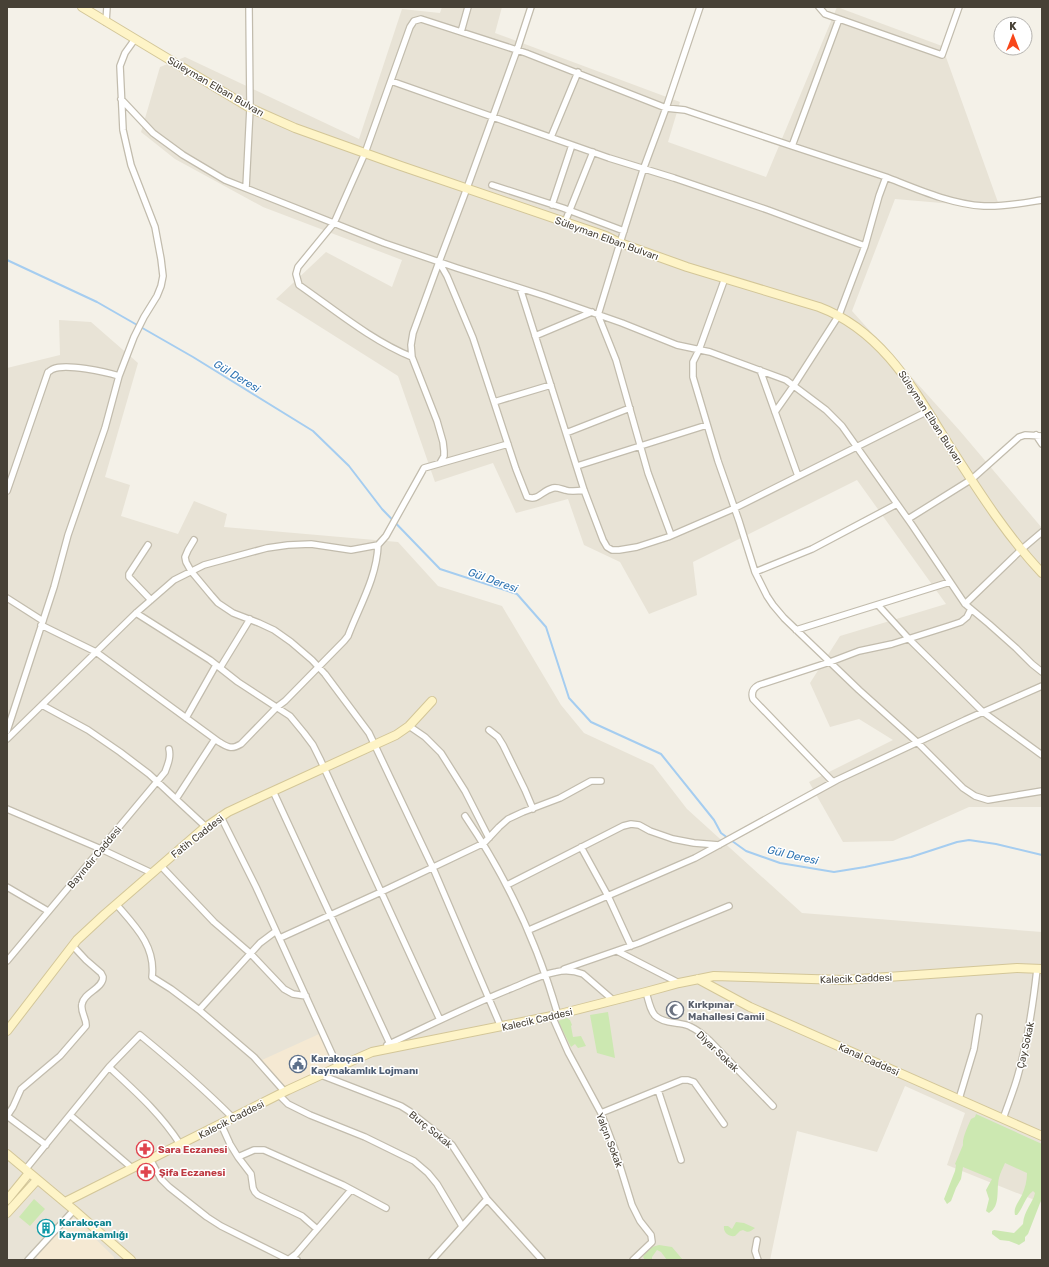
<svg xmlns="http://www.w3.org/2000/svg" width="1049" height="1267" viewBox="0 0 1049 1267" font-family="Rubik,sans-serif">
  <style>
    .residential { fill: #e8e3d6 }
    .commercial { fill: #f5e9d3 }
    .green { fill: #cce8b1 }
    .lines { fill: none; stroke-linecap: round; stroke-linejoin: round }
    .stream { stroke: #a5cdf0; stroke-width: 2 }
    .street-casing { stroke: #c2bcad; stroke-width: 8 }
    .secondary-casing { stroke: #d3c698; stroke-width: 10 }
    .street { stroke: #fff; stroke-width: 5.5 }
    .secondary { stroke: #fef4c7; stroke-width: 8 }
    .labels { text-anchor: middle; stroke-width: 3; stroke-linejoin: round; paint-order: stroke }
    .street-label { font-size: 10px; fill: #474136; stroke: #fff }
    .worship-label { font-size: 10px; font-weight: bold; fill: #5b616d; stroke: #fff; text-anchor: start }
    .service-label { font-size: 10px; font-weight: bold; fill: #4e5e75; stroke: #fff; text-anchor: start }
    .health-label { font-size: 10px; font-weight: bold; fill: #be3a42; stroke: #fff; text-anchor: start }
    .culture-label { font-size: 10px; font-weight: bold; fill: #0d838f; stroke: #fff; text-anchor: start }
    .water-label { font-size: 11px; font-style: italic; fill: #3075b3; stroke: #fff }
  </style>
  <rect width="100%" height="100%" fill="#f4f1e8"/>
  <path class="residential" d="M442,7H502L495,33L680,102L668,142L766,177L837,7L942,46L1000,208L895,199L852,311L960,431L1042,528V807H969L893,841L843,842L809,782L893,740L859,719L830,727L810,683L840,636L946,604L857,480L693,562L697,595L649,614L620,562L584,545L568,499L516,513L493,463L435,482L398,376L276,299L326,252L392,287L402,260L263,207L175,159L141,132L160,67L185,57L359,139L402,9L440,13Z
    M59,320L91,322L138,363L105,477L130,485L121,516L178,534L194,501L227,514L224,527L398,542L438,586L502,606L561,705L584,733L653,765L687,809L802,913L1042,932V1203L947,1165L965,1113L905,1086L877,1152L797,1131L770,1260H7V368L60,355Z"/>
  <path class="commercial" d="M319,1034L331,1061L330,1067L285,1088L262,1060Z
    M71,1215L114,1257V1260H40L36,1257Z"/>
  <path class="green" d="M608,1012L615,1058L597,1053L590,1015Z
    M567,1018L570,1020L572,1025L571,1026L573,1037L581,1036L586,1046L578,1048L575,1044L571,1047L558,1021Z
    M976,1114L1042,1144V1198L1028,1234L1025,1237V1241L1019,1245L1009,1241L1000,1240L992,1234V1231L994,1230L1014,1233L1023,1224C1024,1210 1033,1203 1035,1193L1033,1191C1025,1197 1023,1208 1017,1215H1015C1013,1207 1019,1202 1022,1195C1025,1188 1027,1181 1027,1173L1005,1163C1003,1168 1000,1173 999,1178C996,1189 1001,1206 989,1213L986,1211L989,1199L986,1190L992,1179L963,1167L961,1179L956,1188L951,1201L947,1204L944,1199L955,1171L956,1165L955,1164L963,1145C962,1138 968,1126 971,1119L975,1117Z
    M34,1199L45,1209L30,1226L19,1217Z
    M736,1222L744,1223L755,1228C750,1232 748,1233 743,1230L740,1231L735,1236C729,1237 723,1233 724,1226H728L732,1229Z
    M659,1245L672,1247L683,1260H667L661,1252L657,1250L652,1257V1260H645L643,1257C648,1249 651,1247 659,1245Z"/>
  <g class="lines">
    <path class="stream" d="M7,260L97,302L193,357L313,431L349,466L382,509L440,569L517,594L546,627L569,698L591,722L661,754L714,820L721,833L746,851L780,863L834,872L865,867L911,857L957,842L969,840L996,844L1042,855"/>
    <defs>
      <path id="street" d="M819,7L825,14L942,55L959,7
        M106,22L107,7
        M461,32L468,7
        M391,81L609,158L674,178L768,210L865,246
        M121,99L153,133L183,155L225,180L384,243L457,268L545,296L622,323L677,345L710,352L786,380L826,410L842,426L912,525L965,604L989,624L1016,648L1032,664L1042,672
        M551,137L578,72
        M886,177C917,189 950,204 984,206C1003,207 1023,203 1042,200
        M492,185L563,208L624,231
        M246,188L250,108L249,7
        M552,205L572,145
        M565,222L593,152
        M439,262L447,276L473,338L516,469L527,497C539,501 541,491 553,488C557,487 561,489 565,490C571,492 578,491 584,490
        M725,278L699,350L693,362V377L718,461L739,521L755,572L767,596L773,605L784,618L859,690L917,742L963,788L975,796L988,800L1042,791
        M520,288L584,490L603,540L607,547L612,550H619L637,547L668,537L735,508L928,411
        M535,336L592,312
        M412,357C372,341 335,310 299,285L296,274L298,267L334,223L365,153L410,27L414,21L421,19L526,53L666,108L685,110L792,146
        M760,370L798,476
        M494,402L551,385
        M775,412L794,385L839,315L865,246L879,196L886,177L792,146L839,19
        M566,433L630,408
        M1036,435L1042,444
        M440,463L444,456V451L443,442L437,421L412,357L411,345L413,333L439,262L467,188L517,50L531,7
        M577,466L707,425
        M7,491L48,372C49,372 52,369 53,369C66,363 106,372 119,376
        M908,519L972,479L1019,437L1025,435L1042,436
        M671,535L648,473L616,360L598,315L620,243L643,170L666,108L700,7
        M194,540L188,550L185,557L186,562L191,571L211,595L218,603L233,613L259,623L274,630L291,642L312,660L325,674L369,733L433,868L501,1027
        M148,545L129,574V577L151,600
        M755,572L812,549L897,504
        M7,598L43,621
        M965,604L1022,549L1042,532
        M878,605L909,639L983,712L1042,755
        M136,613L210,660L238,682L290,716L304,733L313,745L320,759L440,1020
        M41,625L96,652L219,742C228,747 231,750 241,744L277,707L285,701L344,641L348,636C359,607 377,577 378,545
        M796,630L950,582
        M220,668L250,619
        M42,705L88,730L120,752L149,774L206,827
        M186,718L216,665
        M409,726L425,737L441,753L465,791L489,838
        M489,730L498,737L503,745L525,790L533,809
        M7,731L54,587L68,535L105,428L119,376L134,337L144,317L157,296L161,286L163,276L161,259L155,227L131,165L123,130L120,66L125,53L135,39
        M7,739L136,613L174,580L204,565L267,548L288,545L311,544L351,550L378,545L386,536L424,468L508,444
        M833,782L753,699C751,693 753,688 759,685L830,662L859,651L892,644L949,626L961,622L967,617L971,609
        M273,791L390,1044
        M176,799L215,739
        M7,809L101,849L152,873
        M465,816C508,879 537,942 558,1015
        M221,817L256,887L338,1067
        M581,847L608,896L631,946
        M161,866L214,922L250,953L284,989L293,994L306,996
        M507,885L623,826L631,824L639,825L650,831L673,839L694,843L719,845
        M7,887L48,911
        M116,904C135,926 156,946 152,977L171,989L199,1010
        M529,930L695,858L837,780L965,720L1042,686
        M276,931L260,943L199,1010L254,1057L285,1092
        M280,938L381,892L484,843L499,827L508,819L523,812L560,798L591,781H601
        M617,951L679,983
        M7,961L165,772C168,764 171,757 169,749
        M564,969L639,943L729,906
        M646,992C652,1014 652,1020 676,1023C681,1024 686,1024 691,1027C698,1030 703,1035 709,1040L773,1106
        M552,1016L568,1052L601,1113L615,1150L632,1205L640,1221L651,1235L652,1242L633,1260
        M387,1045C428,1026 468,1006 510,989C525,983 540,975 556,972C565,970 575,971 583,974L613,1000
        M109,1067C136,1092 160,1113 180,1144
        M321,1075L401,1106L409,1111L452,1145L487,1199L542,1260
        M658,1090L681,1160
        M279,1095L288,1104L310,1115L365,1137L414,1161L428,1173L437,1184L462,1226
        M959,1099L974,1049L979,1017
        M601,1113L682,1080H688L694,1082L724,1124
        M70,1115L132,1168
        M7,1116L13,1107L21,1089L60,1056L86,1026C87,1019 80,1012 82,1004C84,992 103,989 103,977L101,973L86,960L73,946
        M7,1116L46,1145
        M1003,1119C1008,1104 1014,1090 1018,1075C1028,1040 1033,1005 1037,969
        M221,1124L230,1144L238,1157L251,1174L253,1188L255,1192L258,1195L302,1216L317,1229
        M238,1157L254,1150H264L343,1185L386,1208
        M150,1159L161,1179L169,1187L207,1217L221,1226L289,1260H297
        M25,1170L109,1067L140,1035C173,1062 203,1088 233,1118
        M757,1240L755,1251L758,1260
        M28,1260L74,1210
        M288,1260L296,1254L351,1190
        M432,1260L487,1199"/>
      <path id="secondary" d="M82,7L250,108L295,128L401,166L606,236L620,243L687,267L819,307C886,332 918,397 954,453C981,495 1008,537 1042,573
        M698,979L750,1007L1042,1136
        M7,1031L77,940L105,914L203,829L228,812L258,798L396,735L409,726L432,701
        M7,1154L74,1210L131,1260
        M7,1200L29,1173
        M65,1202L288,1090L338,1067L372,1052L552,1016L646,992L679,983L714,976L844,980L1017,968L1042,969
        M7,1213L37,1180"/>
    </defs>
    <use href="#street" class="street-casing"/>
    <use href="#secondary" class="secondary-casing"/>
    <use href="#street" class="street"/>
    <use href="#secondary" class="secondary"/>
  </g>
  <defs>
    <symbol id="mosque-ring" viewBox="-11 -11 22 22"><circle r="9.5" fill="#fff" stroke="#6b7280" stroke-width="1.5"/><path d="M3.5-4.9A6 6 0 1 0 3.5 4.9A5 5 0 1 1 3.5-4.9Z" fill="#6b7280"/></symbol>
    <symbol id="civic-ring" viewBox="-11 -11 22 22"><circle r="9.5" fill="#fff" stroke="#5c6f8a" stroke-width="1.5"/><path d="M-.6-6.5H3V-4.5H.6V-3L4-1V1h2V6H-6V1h2V-1L-.6-3ZM-1.2 2.5V6h2.4V2.5Z" fill="#5c6f8a"/></symbol>
    <symbol id="pharmacy-ring" viewBox="-11 -11 22 22"><circle r="9.5" fill="#fff" stroke="#e0444e" stroke-width="1.5"/><path d="M-2-6h4v4h4v4h-4v4h-4v-4h-4v-4h4Z" fill="#e0444e"/></symbol>
    <symbol id="building-ring" viewBox="-11 -11 22 22"><circle r="9.5" fill="#fff" stroke="#0f9aa8" stroke-width="1.5"/><path d="M-4-6H4V6H1V3H-1V6H-4ZM-2.5-4.3h1.7v1.8h-1.7ZM.8-4.3h1.7v1.8H.8ZM-2.5-1h1.7V.8h-1.7ZM.8-1h1.7V.8H.8Z" fill="#0f9aa8"/></symbol>
  </defs>
  <g fill-rule="evenodd">
    <use href="#mosque-ring" x="665" y="1000" width="20" height="20"/>
    <use href="#civic-ring" x="288" y="1054" width="20" height="20"/>
    <use href="#pharmacy-ring" x="135" y="1139" width="20" height="20"/>
    <use href="#pharmacy-ring" x="136" y="1162" width="20" height="20"/>
    <use href="#building-ring" x="36" y="1218" width="20" height="20"/>
  </g>
  <g class="labels">
    <g class="street-label">
      <text transform="translate(216 86) rotate(30)" y="4">Süleyman Elban Bulvarı</text>
      <text transform="translate(607 238) rotate(20)" y="4">Süleyman Elban Bulvarı</text>
      <text transform="translate(931 417) rotate(57)" y="4">Süleyman Elban Bulvarı</text>
      <text transform="translate(197 836) rotate(-38)" y="4">Fatih Caddesi</text>
      <text transform="translate(94 857) rotate(-50)" y="4">Bayındır Caddesi</text>
      <text transform="translate(856 978) rotate(-2)" y="4">Kalecik Caddesi</text>
      <text transform="translate(537 1019) rotate(-13)" y="4">Kalecik Caddesi</text>
      <text transform="translate(1025 1045) rotate(-77)" y="4">Çay Sokak</text>
      <text transform="translate(718 1051) rotate(44)" y="4">Diyar Sokak</text>
      <text transform="translate(869 1059) rotate(24)" y="4">Kanal Caddesi</text>
      <text transform="translate(231 1119) rotate(-27)" y="4">Kalecik Caddesi</text>
      <text transform="translate(431 1129) rotate(39)" y="4">Burç Sokak</text>
      <text transform="translate(610 1140) rotate(69)" y="4">Yalçın Sokak</text>
    </g>
    <g class="worship-label">
      <text x="688" y="1008">Kırkpınar<tspan x="688" dy="12">Mahallesi Camii</tspan></text>
    </g>
    <g class="service-label">
      <text x="311" y="1062">Karakoçan<tspan x="311" dy="12">Kaymakamlık Lojmanı</tspan></text>
    </g>
    <g class="health-label">
      <text x="158" y="1153">Sara Eczanesi</text>
      <text x="159" y="1176">Şifa Eczanesi</text>
    </g>
    <g class="culture-label">
      <text x="59" y="1226">Karakoçan<tspan x="59" dy="12">Kaymakamlığı</tspan></text>
    </g>
    <g class="water-label">
      <text transform="translate(237 376) rotate(31)" y="4">Gül Deresi</text>
      <text transform="translate(493 580) rotate(20)" y="4">Gül Deresi</text>
      <text transform="translate(793 855) rotate(13)" y="4">Gül Deresi</text>
    </g>
  </g>
  <rect width="1049" height="1267" fill="none" stroke="#474136" stroke-width="16"/>
  <g transform="translate(1013 36)"><circle r="19" fill="#ffffff" stroke="#b5b3af"/>
  <path d="M0-3L7 15L0 10L-7 15Z" fill="#f8471a"/>
  <text y="-6" font-size="11" font-weight="bold" text-anchor="middle" fill="#474136">K</text>
  </g>
</svg>
